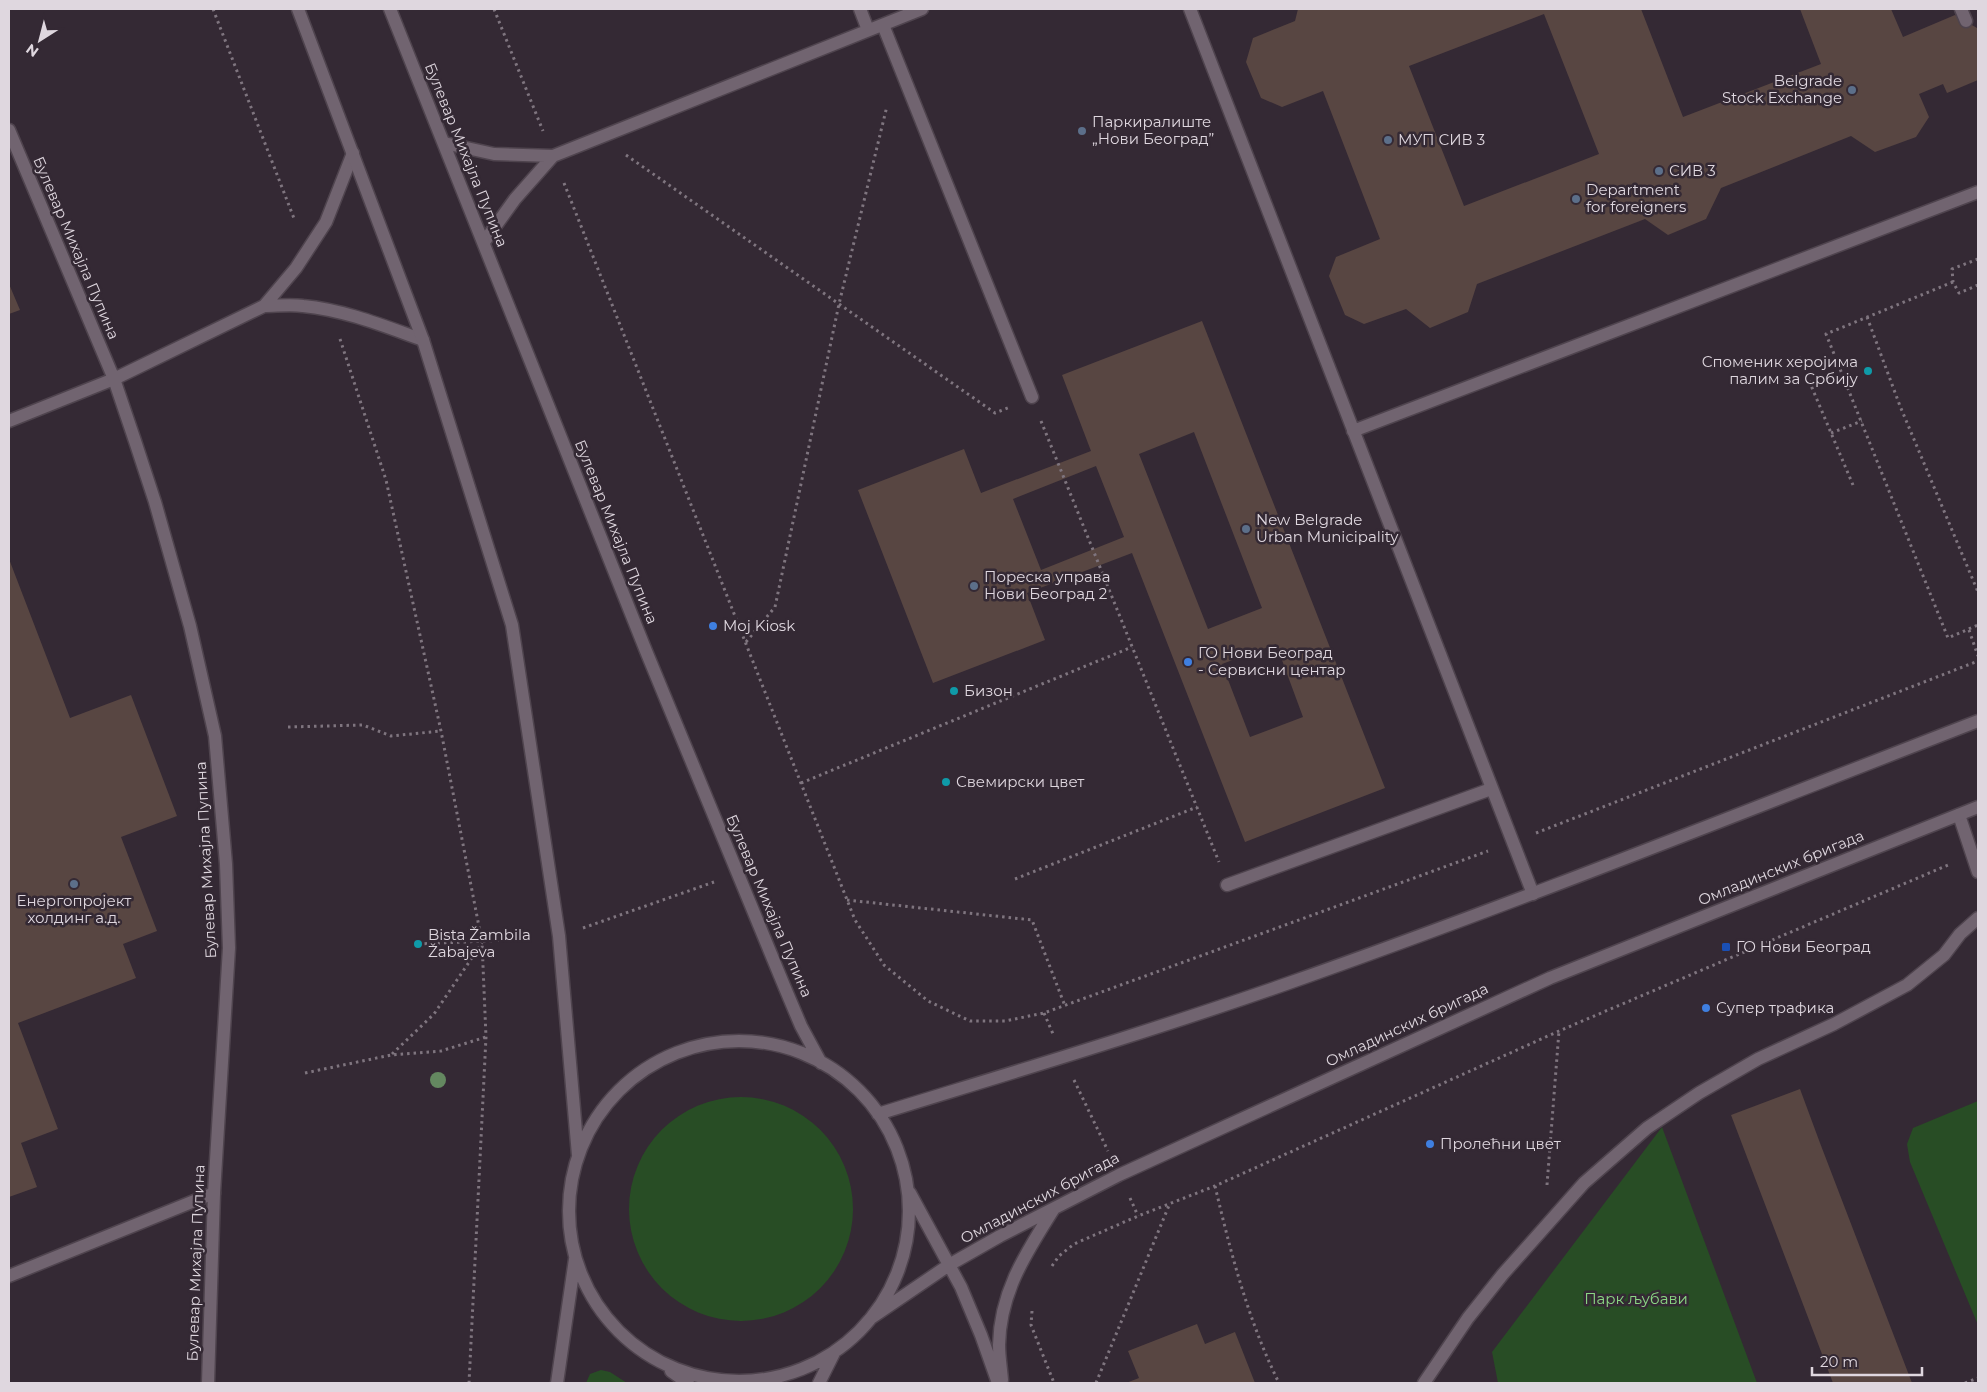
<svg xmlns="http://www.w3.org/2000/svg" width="1987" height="1392" viewBox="0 0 1987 1392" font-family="Montserrat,sans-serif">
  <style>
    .green { fill: #284d25 }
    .building { fill: #584642; fill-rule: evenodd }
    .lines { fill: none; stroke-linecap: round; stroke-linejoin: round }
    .lane-casing { stroke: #4f444e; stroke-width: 15 }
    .street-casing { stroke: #4f444e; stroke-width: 15 }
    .secondary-casing { stroke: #4f444e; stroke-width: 15 }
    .path { stroke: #7f757f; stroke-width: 3; stroke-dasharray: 2.5 4; stroke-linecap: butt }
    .lane { stroke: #716470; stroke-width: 12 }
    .street { stroke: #716470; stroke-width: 12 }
    .secondary { stroke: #716470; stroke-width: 12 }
    .tree { fill: #648860 }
    .service-dot { fill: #5c6f8a; stroke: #342934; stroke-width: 2 }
    .culture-dot { fill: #0f9aa8; stroke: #342934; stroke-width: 2 }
    .shop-dot { fill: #3f7fe0; stroke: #342934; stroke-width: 2 }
    .transit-dot { fill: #1a4fb4; stroke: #342934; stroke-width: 2 }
    .labels { text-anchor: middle; stroke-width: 5; stroke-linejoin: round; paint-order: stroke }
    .poi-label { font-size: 15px; fill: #dfd7df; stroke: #342934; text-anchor: start }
    .street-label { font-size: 15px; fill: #dfd7df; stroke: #342934 }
    .park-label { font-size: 15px; fill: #8bd684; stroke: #342934 }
  </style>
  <rect width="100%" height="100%" fill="#342934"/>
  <path class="green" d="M629 1209a112 112 0 1 1 224 0a112 112 0 1 1-224 0Z
    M1978,1101V1325L1910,1162L1907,1144L1913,1128Z
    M1662,1127L1757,1383H1498L1492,1352Z
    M601,1370L610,1372L627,1383H586L590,1374Z"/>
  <path class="building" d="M1298,9H1641L1683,117L1821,64L1800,9H1891L1903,37L1955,15L1977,28L1978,30V80L1947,93L1943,84L1919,94L1929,117L1916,137L1875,152L1851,136L1721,188L1706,219L1668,235L1645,219L1477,284L1468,312L1430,328L1406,309L1364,324L1345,315L1329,276L1336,257L1380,239L1323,91L1282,107L1261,98L1246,62L1253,38L1295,21ZM1544,14L1599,154L1464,206L1409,66Z
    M9,284L20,310L9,314Z
    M1202,321L1385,788L1245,842L1132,553L1027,593L1045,640L933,683L858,490L964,449L981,493L1091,451L1062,375ZM1194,432L1262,608L1208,629L1139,454ZM1096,466L1124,537L1041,570L1013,499ZM1276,644L1303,717L1250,737L1222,664Z
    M9,559L70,718L131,695L177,816L121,837L157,931L123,944L136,978L18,1023L58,1129L21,1143L37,1187L9,1197Z
    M1800,1089L1820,1143L1912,1383H1833L1731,1115Z
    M1197,1324L1205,1344L1235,1332L1255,1383H1126L1139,1378L1128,1351Z"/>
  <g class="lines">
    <defs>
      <path id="lane" d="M860,9L868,30
        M1190,9L1533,894
        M1961,9L1966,21
        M883,25L1032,397
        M444,143L494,154L553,156L922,9
        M484,242L515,199L553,156
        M9,421L114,379
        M1353,431L1978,192
        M1959,815L1978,872
        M1227,885L1491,789
        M9,1276L214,1193
        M1424,1383L1468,1318L1503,1274L1584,1183L1647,1128L1699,1093L1758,1059L1834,1024L1907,985L1944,955L1960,934L1978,918"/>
      <path id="street" d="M9,130L114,379L135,441L155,502L190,626L215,736L226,864L229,948L214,1193L208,1383
        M264,306C277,306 291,304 303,306C345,310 384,326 423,340
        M114,379L264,306L296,268L326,222L353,153"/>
      <path id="secondary" d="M298,9L423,340L512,625L559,936L578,1155
        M390,9L646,651L785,988L801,1026L821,1063
        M569 1211a170 170 0 1 1 340 0a170 170 0 1 1-340 0Z
        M878,1114C1014,1072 1152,1031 1286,984C1519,902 1748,810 1978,721
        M910,1193L961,1287L981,1335L998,1383
        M871,1318L949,1265L1000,1236L1119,1175L1550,978L1978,807
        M671,1371L688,1383
        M1002,1380C1001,1368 999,1356 999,1345C1000,1292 1026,1253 1053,1210
        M557,1383L575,1259
        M819,1383L835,1351"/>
    </defs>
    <use href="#lane" class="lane-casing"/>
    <use href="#street" class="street-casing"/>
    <use href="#secondary" class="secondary-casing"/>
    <path class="path" d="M213,9L295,221
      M494,9L543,131
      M626,155L995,413L1010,407
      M564,183L855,920L884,965L928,1001L970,1021H1005L1044,1013L1488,851
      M1978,259L1952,269L1953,282L1959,293L1978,285
      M1953,282L1826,334L1948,638L1978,625
      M1867,317L1900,406L1978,592
      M340,339L386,480L441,731L482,942L486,1037L469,1383
      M1799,357L1853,485
      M1041,421L1219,862
      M1831,433L1862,421
      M1969,630L1978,656
      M746,642L775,607L839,304L887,106
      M288,727L363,725L391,736L441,731
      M801,783L1132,647
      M1536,833L1978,661
      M1015,879L1197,807
      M847,900L1032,920L1065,1006
      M583,928L714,882
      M418,944L532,939
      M1044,1013L1053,1034
      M392,1054L434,1014L482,943
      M305,1073L391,1055L441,1051L486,1037
      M1074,1080L1108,1151
      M1547,1185L1559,1031
      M1215,1186C1231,1254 1248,1320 1279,1383
      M1130,1198L1138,1216
      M1052,1266L1059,1256L1074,1244L1138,1216L1215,1186L1559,1031L1948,865
      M1032,1311L1031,1325L1054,1383
      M1096,1383L1170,1203
      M1965,1383L1978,1378"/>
    <use href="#lane" class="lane"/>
    <use href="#street" class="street"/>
    <use href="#secondary" class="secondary"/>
  </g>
  <circle class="tree" cx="438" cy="1080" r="8"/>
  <g class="service-dot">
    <circle cx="1852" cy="90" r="5"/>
    <circle cx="1082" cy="131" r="5"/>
    <circle cx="1388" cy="140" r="5"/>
    <circle cx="1659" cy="171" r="5"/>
    <circle cx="1576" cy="199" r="5"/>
    <circle cx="1246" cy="529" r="5"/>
    <circle cx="974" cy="586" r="5"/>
    <circle cx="74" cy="884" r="5"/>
  </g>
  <g class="culture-dot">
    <circle cx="1868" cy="371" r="5"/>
    <circle cx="954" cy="691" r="5"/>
    <circle cx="946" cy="782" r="5"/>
    <circle cx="418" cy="944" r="5"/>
  </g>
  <g class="shop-dot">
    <circle cx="713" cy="626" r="5"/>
    <circle cx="1188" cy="662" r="5"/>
    <circle cx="1706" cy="1008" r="5"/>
    <circle cx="1430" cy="1144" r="5"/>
  </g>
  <rect class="transit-dot" x="1721" y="942" width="10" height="10" rx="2.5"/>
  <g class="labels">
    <g class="poi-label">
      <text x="1842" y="86" text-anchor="end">Belgrade<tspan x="1842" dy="17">Stock Exchange</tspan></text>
      <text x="1092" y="127">Паркиралиште<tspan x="1092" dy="17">„Нови Београд”</tspan></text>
      <text x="1398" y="145">МУП СИВ 3</text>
      <text x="1669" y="176">СИВ 3</text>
      <text x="1586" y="195">Department<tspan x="1586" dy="17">for foreigners</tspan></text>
      <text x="1858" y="367" text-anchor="end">Споменик херојима<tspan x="1858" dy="17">палим за Србију</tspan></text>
      <text x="1256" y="525">New Belgrade<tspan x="1256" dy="17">Urban Municipality</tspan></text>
      <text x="984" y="582">Пореска управа<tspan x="984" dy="17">Нови Београд 2</tspan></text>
      <text x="723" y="631">Moj Kiosk</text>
      <text x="1198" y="658">ГО Нови Београд<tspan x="1198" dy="17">- Сервисни центар</tspan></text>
      <text x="964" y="696">Бизон</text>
      <text x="956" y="787">Свемирски цвет</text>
      <text x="74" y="906" text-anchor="middle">Енергопројект<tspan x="74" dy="17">холдинг а.д.</tspan></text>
      <text x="428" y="940">Bista Žambila<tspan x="428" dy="17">Žabajeva</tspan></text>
      <text x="1736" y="952">ГО Нови Београд</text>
      <text x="1716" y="1013">Супер трафика</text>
      <text x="1440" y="1149">Пролећни цвет</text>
    </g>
    <g class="street-label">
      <text transform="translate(466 155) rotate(68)" y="5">Булевар Михајла Пупина</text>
      <text transform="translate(76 248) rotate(67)" y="5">Булевар Михајла Пупина</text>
      <text transform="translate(616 532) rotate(68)" y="5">Булевар Михајла Пупина</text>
      <text transform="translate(206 860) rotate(-93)" y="5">Булевар Михајла Пупина</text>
      <text transform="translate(1781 868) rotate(-22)" y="5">Омладинских бригада</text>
      <text transform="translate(769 906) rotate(67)" y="5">Булевар Михајла Пупина</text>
      <text transform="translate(1407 1025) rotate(-25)" y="5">Омладинских бригада</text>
      <text transform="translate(1040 1198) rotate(-28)" y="5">Омладинских бригада</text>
      <text transform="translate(196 1263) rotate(-88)" y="5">Булевар Михајла Пупина</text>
    </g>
    <g class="park-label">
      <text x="1636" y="1304">Парк љубави</text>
    </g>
  </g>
  <rect width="1987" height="1392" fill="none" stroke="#dfd7df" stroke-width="20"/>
  <g transform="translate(40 40) rotate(216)" stroke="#342934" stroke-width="4" paint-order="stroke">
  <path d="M0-4L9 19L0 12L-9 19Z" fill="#dfd7df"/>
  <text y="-8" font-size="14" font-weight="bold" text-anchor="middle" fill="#dfd7df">N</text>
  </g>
  <path d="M1812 1367v8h110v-8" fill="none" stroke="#dfd7df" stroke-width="2.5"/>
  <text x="1820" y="1367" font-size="15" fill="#dfd7df" stroke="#342934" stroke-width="4" paint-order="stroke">20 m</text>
</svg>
